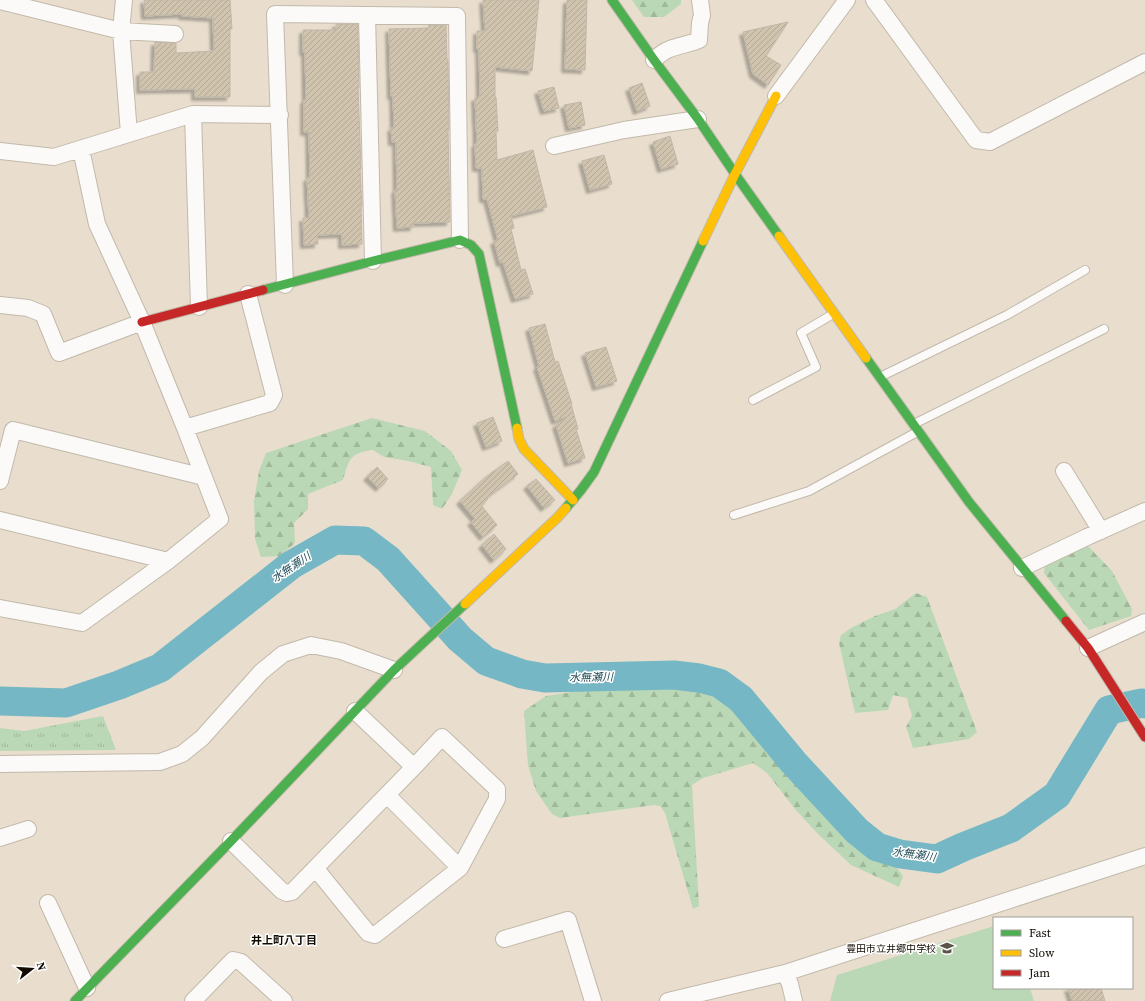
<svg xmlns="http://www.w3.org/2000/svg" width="1145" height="1001" viewBox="0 0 1145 1001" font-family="'Source Serif 4','Noto Sans JP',serif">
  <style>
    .green { fill: #bad8b5 }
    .forest { fill: url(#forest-firs) }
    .park { fill: url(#park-tufts) }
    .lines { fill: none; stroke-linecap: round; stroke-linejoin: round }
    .river { stroke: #75b7c4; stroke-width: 29 }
    .building { fill: url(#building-hatch); stroke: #bfb7a9; filter: url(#shadow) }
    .lane-casing { stroke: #c1b9ab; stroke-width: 10 }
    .street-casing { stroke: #c1b9ab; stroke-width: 18 }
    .fast-casing { stroke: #c1b9ab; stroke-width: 11 }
    .slow-casing { stroke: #c1b9ab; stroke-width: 11 }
    .jam-casing { stroke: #c1b9ab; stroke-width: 11 }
    .lane { stroke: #fcfaf8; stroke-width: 8 }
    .street { stroke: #fcfaf8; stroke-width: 16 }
    .fast { stroke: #4caf50; stroke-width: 9 }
    .slow { stroke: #ffc107; stroke-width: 9 }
    .jam { stroke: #c62828; stroke-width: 9 }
    .labels { text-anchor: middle; stroke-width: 3; stroke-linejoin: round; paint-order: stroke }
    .poi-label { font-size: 10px; fill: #110b02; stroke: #fff; text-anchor: end }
    .water-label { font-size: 11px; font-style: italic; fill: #224d59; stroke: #fff }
    .neighbourhood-label { font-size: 11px; font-weight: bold; fill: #110b02; stroke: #fff }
  </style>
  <defs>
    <pattern id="forest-firs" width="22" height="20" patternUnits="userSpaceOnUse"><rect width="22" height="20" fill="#bad8b5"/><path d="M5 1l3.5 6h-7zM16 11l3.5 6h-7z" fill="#9fb89a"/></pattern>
    <pattern id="park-tufts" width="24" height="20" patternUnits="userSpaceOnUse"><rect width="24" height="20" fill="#bad8b5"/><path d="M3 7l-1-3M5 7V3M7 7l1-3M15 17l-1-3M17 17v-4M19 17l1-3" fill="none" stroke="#9fb89a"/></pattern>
    <pattern id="building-hatch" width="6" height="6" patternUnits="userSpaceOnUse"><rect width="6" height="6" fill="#d0c4af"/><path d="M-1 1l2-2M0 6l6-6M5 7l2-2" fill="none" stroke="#b2a795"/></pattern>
    <filter id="shadow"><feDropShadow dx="-3.5" dy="3.5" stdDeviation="1" flood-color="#0004"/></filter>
  </defs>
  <rect width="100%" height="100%" fill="#e9decd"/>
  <path class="green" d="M994,926V988H1030L1034,1001H830L837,975Z"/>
  <path class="forest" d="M632,0H681V4L664,17H644Z
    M372,418L425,431L451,451L462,470L452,494L442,509L433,505L431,467L408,461L384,457L373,450C350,453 349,459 343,480L308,494V509L294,523L295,543L280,556L261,557L255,539L254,501L259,471L266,453Z
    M1087,545L1112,571L1132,609L1131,616L1089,630L1044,573L1045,563Z
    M916,593L927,597L977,732L969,739L913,748L906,727L912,716L907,698L893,695L888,710L855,713L839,643L841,635L851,628L875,616L895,609Z
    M655,685H707L735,703L829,810L854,835L893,862L903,876L899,887L851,865L818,834L795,809L767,773L753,763L703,778L692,785L699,906L693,909L665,813L660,806L654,805L560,818L552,814L536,791L528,765L524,711L546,696L605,687Z"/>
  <path class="park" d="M103,716L116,750L0,751V728L24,731Z"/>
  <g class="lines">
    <path class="river" d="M0,701L66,703L119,685L160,668L291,565L335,540L364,541L388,559L460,639L486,661L522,674L545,678L674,675L699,678L719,683L741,699L794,763L857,831L877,847L900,854L937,859L963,847L1011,828L1057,795L1109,710L1142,703L1145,704"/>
  </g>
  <path class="building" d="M144,0H230L232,29H230V97H195V89L140,90V72H154L155,42L176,43V53L214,51L213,18L182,16V14L145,16Z
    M483,0H539L532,71L495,67V97H496L498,131H496L497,160L533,150L547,207L511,216L514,228L511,229L521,270L525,269L533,294L515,299L503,262L500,263L494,241L498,240L487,199H483L482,168H476L475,144H477L475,98L480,97L479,49H477V31H485Z
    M567,0H587L585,70L565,69Z
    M788,22L766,56L781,65L768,85L753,74L743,32Z
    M336,24H358L359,88H358L361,169H360L362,206H361L362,244L342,245V234L317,235L318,244L304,245L303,218H309L307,178H310L309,132H304V100H306L305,52H303V30H336Z
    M429,25H446L447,60H448L449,130H448L450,222L413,223L414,227L397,228L395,190H397L396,142H392L391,128H394L393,96H391L389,29L429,28Z
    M642,83L650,106L637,111L629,88Z
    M554,87L559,108L544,111L538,91Z
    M581,102L585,125L569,128L564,105Z
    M670,136L678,164L661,169L653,142Z
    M604,155L612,184L590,190L582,161Z
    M545,324L555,362L558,361L572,404H571L578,429H576L585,458L568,463L556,425L568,416L555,421L537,367L539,366L529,328Z
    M606,347L617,381L596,387L585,353Z
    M493,417L502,441L486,447L477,423Z
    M508,461L518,474L487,497L488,499L481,505L497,525L483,537L471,522L475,519L460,501L486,477Z
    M377,467L388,479L379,488L367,477Z
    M536,479L555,500L544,508L527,486Z
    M494,534L506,549L494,560L482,545Z
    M1068,988H1101L1105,1001H1072Z"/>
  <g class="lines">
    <defs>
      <path id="lane" d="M882,376L1007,315L1085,270
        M753,400L816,367L801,333L833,314
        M914,424L1104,329
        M734,515L809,491L917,432"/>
      <path id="street" d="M124,0L121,31L129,134
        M874,0L976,140L990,142L1145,62
        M0,1L121,31L175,34
        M367,15L373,261
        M654,60C659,55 664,51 670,49C680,45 690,44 699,40L700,23L702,15L700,0
        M776,96L847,0
        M193,114L199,307
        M554,146L624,130L698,119
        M0,151L54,157L193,114L280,115
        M285,285L275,14L457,16L460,240
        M0,305L28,308L43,314L59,353L142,322
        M185,428L270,403L274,395L248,294
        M1064,471L1101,531
        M0,481L13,430L204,477
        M0,520L168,561
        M1022,568L1087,537L1145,511
        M0,608L82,623L168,561L220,519L185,428L142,322L97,224L81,149
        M1088,648L1145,622
        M0,764L160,762L182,754L202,738L261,672L283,654L311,645L341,651L394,670
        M387,795L460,868
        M0,838L28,829
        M231,841L282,891L287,893L292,892L414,767L355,711
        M316,869L368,933L375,935L460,868L497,799V789L442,737L414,767
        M48,903L87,988
        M504,939L568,920L593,1001
        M785,973L790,984L794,1001
        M193,1001L233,960L241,962L284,1001
        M668,1001L785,973L1145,856"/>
      <path id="fast" d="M612,0L654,60L698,119L735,174L779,236
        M263,290L373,261L460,240L471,245L479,254L517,428
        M866,358L969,502L1066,621
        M566,508L581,490L594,472L703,241
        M75,1001L231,841L394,670L465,604"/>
      <path id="slow" d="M779,236L866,358
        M703,241L735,174L776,96
        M517,428L519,439L524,449L573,500
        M465,604L557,518L566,508"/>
      <path id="jam" d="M142,322L263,290
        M1066,621L1088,648L1145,737"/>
    </defs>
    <use href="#lane" class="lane-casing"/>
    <use href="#street" class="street-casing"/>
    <use href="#fast" class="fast-casing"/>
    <use href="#slow" class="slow-casing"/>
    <use href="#jam" class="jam-casing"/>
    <use href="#lane" class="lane"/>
    <use href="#street" class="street"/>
    <use href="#fast" class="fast"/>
    <use href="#slow" class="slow"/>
    <use href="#jam" class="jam"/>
  </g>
  <defs>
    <symbol id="school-bare" viewBox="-9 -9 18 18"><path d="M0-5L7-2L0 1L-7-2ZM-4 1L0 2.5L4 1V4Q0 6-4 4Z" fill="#5d5549" stroke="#fff" stroke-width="2.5" paint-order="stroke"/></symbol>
  </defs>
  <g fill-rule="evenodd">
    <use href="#school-bare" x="937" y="938" width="20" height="20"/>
  </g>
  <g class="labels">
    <g class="poi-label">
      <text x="936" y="952">豊田市立井郷中学校</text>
    </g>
    <g class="water-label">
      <text transform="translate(291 567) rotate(-34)" y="4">水無瀬川</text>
      <text transform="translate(591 677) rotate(-1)" y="4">水無瀬川</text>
      <text transform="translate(914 854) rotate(8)" y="4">水無瀬川</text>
    </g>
    <g class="neighbourhood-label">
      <text x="284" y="944">井上町八丁目</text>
    </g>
  </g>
  <rect x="993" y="917" width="140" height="72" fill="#ffffff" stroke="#a09d9a"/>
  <rect x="1001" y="930" width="20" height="6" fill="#4caf50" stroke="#a09d9a"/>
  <text x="1029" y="937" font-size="12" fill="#110b02">Fast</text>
  <rect x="1001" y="950" width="20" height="6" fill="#ffc107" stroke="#a09d9a"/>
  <text x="1029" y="957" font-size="12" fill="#110b02">Slow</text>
  <rect x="1001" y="970" width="20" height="6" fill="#c62828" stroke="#a09d9a"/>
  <text x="1029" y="977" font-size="12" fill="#110b02">Jam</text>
  <g transform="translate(32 969) rotate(73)" stroke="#ffffff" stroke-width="3" paint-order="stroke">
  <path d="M0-3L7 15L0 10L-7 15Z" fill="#110b02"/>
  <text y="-6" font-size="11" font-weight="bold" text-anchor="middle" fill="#110b02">N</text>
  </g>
</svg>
